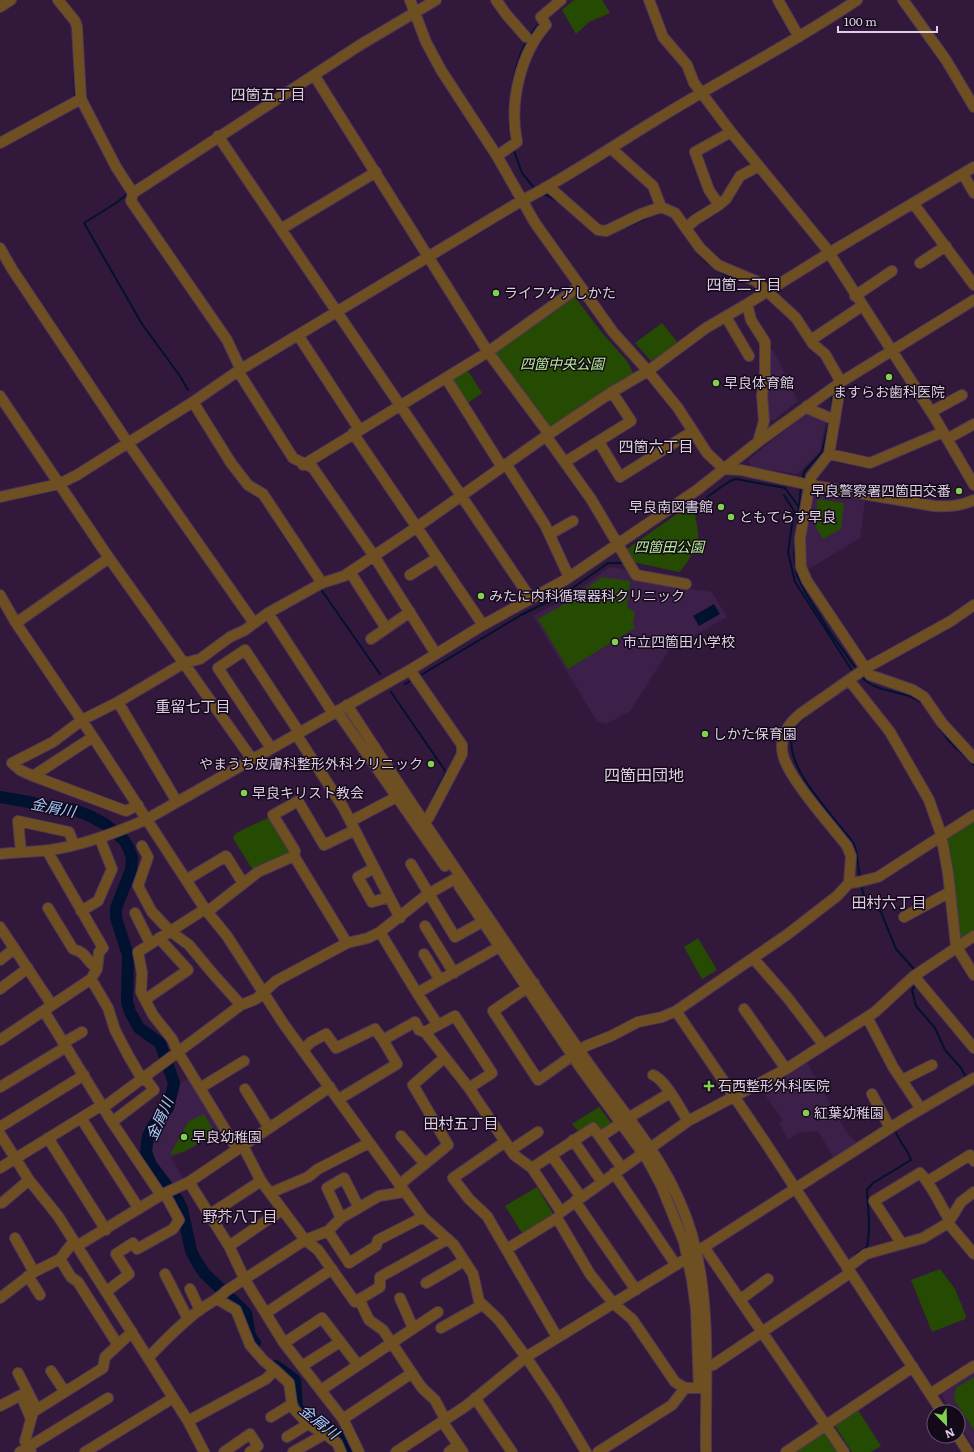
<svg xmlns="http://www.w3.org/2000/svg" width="974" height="1452" viewBox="0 0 974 1452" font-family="Literata,'Noto Sans JP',serif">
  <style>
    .built { fill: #3d2049 }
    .green { fill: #254b03 }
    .water { fill: #00122f }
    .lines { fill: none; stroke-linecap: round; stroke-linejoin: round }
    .stream { stroke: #00122f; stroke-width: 2 }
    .river { stroke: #00122f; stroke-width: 12 }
    .minor-casing { stroke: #4e3657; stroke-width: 12 }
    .minor { stroke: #6e4f21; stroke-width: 10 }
    .poi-dot { fill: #82d04f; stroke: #140919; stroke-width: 1.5 }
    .labels { text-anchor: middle; stroke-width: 3; stroke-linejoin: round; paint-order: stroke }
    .poi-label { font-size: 14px; fill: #decfe5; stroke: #140919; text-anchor: start }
    .park-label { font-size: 14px; font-style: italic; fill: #b2ee91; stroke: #140919 }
    .neighbourhood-label { font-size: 15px; fill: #decfe5; stroke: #140919 }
    .water-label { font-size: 15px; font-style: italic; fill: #a5cbfd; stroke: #140919 }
    .quarter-label { font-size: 16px; fill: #decfe5; stroke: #140919 }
  </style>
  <rect width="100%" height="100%" fill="#32193c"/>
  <path class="built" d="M773,350L798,401L774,420H767V353Z
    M808,412L826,420L820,451L797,474L752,467L748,460Z
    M814,493L865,501L860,538L807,570L804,543Z
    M610,567L626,570L636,581L712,592L727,617L669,650L630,711L606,724L597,721L533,616L567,598Z
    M806,1061L847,1133L859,1144L835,1160L818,1131L798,1133L788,1140L779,1123L783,1121L760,1087Z
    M191,1077L224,1132L171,1158L185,1181L173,1188L154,1162L151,1152L153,1143L179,1090L180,1083Z
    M974,1370V1447L958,1422V1412H952L940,1393Z"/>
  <path class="green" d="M574,0H602L610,13L589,22L576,34L562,10Z
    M574,296L603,334L627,361L634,375L550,430L491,353Z
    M662,323L678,343L651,361L635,343Z
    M466,368L482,393L465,405L448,379Z
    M818,499L844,503L841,529L823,539L814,524Z
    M697,500C691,516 700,525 698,540C697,547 684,569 679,572L633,562L627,549Z
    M602,577L630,581L627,607L635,612L633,624L635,628L568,669L538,619L566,603Z
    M270,817L292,852L254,872L233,838L236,833Z
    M974,818V934L959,943L944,836Z
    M698,938L717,970L702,979L684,947Z
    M599,1107L612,1124L601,1130L594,1123L579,1132L572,1124Z
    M204,1114L216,1134L183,1152L170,1155L188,1122Z
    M537,1187L555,1217L524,1236L505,1206Z
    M940,1269L955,1289L966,1316L965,1319L932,1332L911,1280Z
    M974,1377V1430L954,1400L956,1388Z
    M858,1410L881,1446L871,1452H852L835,1426Z
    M826,1431L839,1452H793Z"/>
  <path class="water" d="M714,604L720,614L699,626L693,616Z"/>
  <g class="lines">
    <path class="stream" d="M74,69L75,96
      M512,92C514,67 523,40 541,22
      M510,112L509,126L512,142
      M513,148L522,173L535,189
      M129,193L116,203L84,223L142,324L180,376L188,390
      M542,193L556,200
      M627,227L650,216
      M692,245C704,264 724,277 746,282
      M831,410L833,392
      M803,479L804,472L822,452L829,422
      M801,486L794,554L797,575L805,592L829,631L857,670
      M784,495L794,511L788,552L795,582L853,672
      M707,497L730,481L736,479L785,488L798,506
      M274,520L298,556
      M320,588L380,674
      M421,675L521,615L567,592L608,563H623
      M861,676C876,695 905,688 923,704
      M405,684L412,680
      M850,685C836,695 805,713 796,726C776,757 825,806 843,830C847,835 853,841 855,847C858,857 858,868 860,877
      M391,692L446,772L433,798
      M939,727L949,741L974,765
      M861,884C865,907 870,898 881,912L896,949L914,969
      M915,986L912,990L916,1006L935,1028L945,1050L961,1068L966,1077
      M856,1254L867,1247C871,1227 868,1210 867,1190L873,1183L911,1160C908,1149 898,1141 895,1130L897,1129"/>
    <path class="river" d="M0,797L29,802L60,810L72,809L90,816L105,824L124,840L129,849L132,858L131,870L116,908V918L128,955L127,1002L130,1012L139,1028L160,1043L174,1083L168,1108L160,1115L153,1126L148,1136L146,1152L151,1165L177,1199L182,1209L191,1251L198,1264L205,1274L246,1313L250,1336L255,1343
      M276,1366L295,1380L297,1408L316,1422L340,1437L347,1452"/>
    <defs>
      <path id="minor" d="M410,0L426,42L441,70L497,156L535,223L613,332L648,371L678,408L707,453L724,469L741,470L810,485L934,506C949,507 960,506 974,500
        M496,0L506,14L526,37
        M649,0L663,37L687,65L694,83L731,132L826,248L935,418L974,485
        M778,0L799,37
        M903,0L946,60L974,107
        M0,7L11,0
        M314,75L488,352L549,434
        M81,99L116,167L133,193
        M731,132L695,152L709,190L719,205L726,199L740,176L759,166
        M218,136L531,599
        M0,143L81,99L77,27L75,21L58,0
        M613,147L615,152L653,186L661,207
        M497,156L517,142C509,104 520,54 546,25L541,17L561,0
        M963,174L974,193
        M549,187L598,230L606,231L641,214L661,207L675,213L700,248L718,265L756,281L796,318L813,344L825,354L841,382L829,454
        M913,203L974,285
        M686,228L695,220L719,205
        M281,229L376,172
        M0,248L12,269L128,443L254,623
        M920,263L946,246
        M855,296L892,271
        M747,304L751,320L765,342V377L762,395L764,421L758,442
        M726,317L749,356
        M298,335L359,429
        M811,340L862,306
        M241,370L227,340L131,201L133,193L360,45L436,0
        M238,371L293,458L313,468L374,556L436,654
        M446,378L502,467
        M0,396L109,558L252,759
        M193,402L231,463L248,485L263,494L322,583
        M807,406L809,409L835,420
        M931,412L962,395
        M943,432L870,463L829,454L811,477L800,538L801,567L807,581L870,675L913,690L924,697L942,723L974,758
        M353,433L483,625
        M546,436L591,499L636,575L686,584
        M947,439L974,424
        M599,442L620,477L693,431
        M565,462L631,421L612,392
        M506,464L545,525L569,577
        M303,465L488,352L580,286
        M0,497L59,484L77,475L193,402L238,371L521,201C568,177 611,147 656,120C722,79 792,44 857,0
        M550,534L573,521
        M350,572L386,628
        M410,575L437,558
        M0,595L16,623L93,737L205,909L227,936L283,1023L423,1217L454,1245L473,1274L479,1301L499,1320L526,1357L555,1400L586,1452
        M268,613L333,713
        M16,623L109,558
        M371,639L410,612
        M410,670L462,745V754L429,817L424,822
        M849,680L890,732L929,800L941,834L948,873L956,946L974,975
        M118,702L177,802
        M347,705C425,825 505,943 586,1060C627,1119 671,1163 692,1235C712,1305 705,1380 706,1452
        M337,711L445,866
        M296,734L343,807L400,918
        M93,737L33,776L20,770L12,763L53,742L82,720L118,702L184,663L200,659L230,637L245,630L268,613L322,583L344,576L417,527L549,434L612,392L648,371L706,328L747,304L829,253L974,167
        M271,748L218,668L245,650L299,732
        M33,776L126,811L138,805
        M351,821L402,794
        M142,846L148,857L138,886L152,912L170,931L189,945L214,975L241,1005
        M21,852L18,821L69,832L74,845
        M0,854C16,852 33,852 50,850C84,845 116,833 147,819L410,670L483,625L565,580L697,490L758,442L841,382L974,300
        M411,864L455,937L482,922
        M374,868L358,877L372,902L389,897
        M186,880L226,856L243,883
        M849,883L858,882L878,877L974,815
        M459,886L580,1067L647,1159L661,1185L684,1242L692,1280L696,1309L699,1388
        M48,908L73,949C88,953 86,962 97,968
        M205,909L138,952L142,973L141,992L153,1015L172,1039L178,1052L237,1149
        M81,911L98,901L112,869L100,839
        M207,912L258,872L294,856
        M135,913L150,943
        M904,917L950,892
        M425,926L454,973
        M0,927L52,1005
        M380,932L417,993L499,947
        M347,943L294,856L295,851L273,815L298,801L324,845L355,830
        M424,954L440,980
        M753,958L787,997L823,1044
        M0,960L14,949
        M914,976L974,1048
        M91,979L108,1008L115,1030L128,1055L142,1079L148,1082L154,1090L112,1122
        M534,983L493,1011L538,1080L586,1046L611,1036L638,1022L662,1017L676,1011L788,934L837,896L849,883L851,856L847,846C830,824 789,779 783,755C779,738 788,724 800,714L866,668L951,621L974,605
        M0,989L28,968
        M417,993L438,1025L455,1016L492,1073L469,1088
        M146,999L188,970L159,938
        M744,1009L786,1069
        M44,1011L112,1122L161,1195
        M676,1011L765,1142L942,1412
        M867,1017L893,1067L921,1109
        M438,1025L425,1032L469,1088L514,1155L532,1168
        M0,1040L91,979L97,969L99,952L103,948L49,854L48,850
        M63,1043L82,1032
        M303,1050L311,1042L326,1034L336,1048L375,1029L383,1040L415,1022L419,1030L425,1032
        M653,1075C665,1079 681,1110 688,1121
        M902,1080L932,1065
        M0,1087L66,1047
        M200,1088L244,1061
        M245,1089L269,1128
        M872,1094L890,1128
        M339,1099L397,1064L383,1040
        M104,1107L241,1005L256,999L276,981L347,943L368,938L380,932L428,894L460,876
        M630,1117L670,1093
        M81,1118L139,1209
        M621,1123L600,1137L593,1128L532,1168L561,1212L688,1121L786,1069L875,1012L914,976L974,936
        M0,1127L84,1075
        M0,1134L29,1180L58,1216L188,1421L204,1452
        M401,1136L425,1164
        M600,1137L622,1168
        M48,1138L106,1230
        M573,1140L602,1182
        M505,1142L453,1178L469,1199L487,1216L557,1337
        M243,1146L261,1181L305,1240L318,1250L355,1302L380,1287V1277L448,1239
        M511,1150L538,1132
        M552,1156L581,1197
        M0,1168L102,1105
        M614,1173L676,1265
        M928,1181L970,1155L974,1161
        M189,1182L229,1246L245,1280L284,1343L343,1419L359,1452
        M399,1185L448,1145L413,1085L444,1058
        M270,1193L308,1177L318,1169L369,1143
        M575,1201L636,1290
        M2,1203L29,1180
        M209,1215L261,1181
        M341,1218L327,1188L344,1178L359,1208
        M948,1223L974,1254
        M328,1231L349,1263L376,1246L378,1240L423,1217
        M15,1238L34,1272
        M902,1244L874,1201L920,1173C932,1185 940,1205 949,1219
        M77,1246L161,1195L189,1182L330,1087
        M229,1246L282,1210
        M704,1247L844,1452
        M507,1249L557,1218L590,1274L614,1304L632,1319L675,1382L685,1388H699
        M60,1259L71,1277L78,1282L118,1345
        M847,1268L866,1254L923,1238L948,1223L961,1202L974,1192
        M165,1274L188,1319
        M28,1276L40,1295
        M426,1283L464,1261
        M190,1289L200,1310
        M106,1292L129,1274L116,1254L133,1243L137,1249L173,1229L179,1220L165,1194
        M0,1298L34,1272L60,1259L74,1241
        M400,1298L413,1328
        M217,1299L236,1310L250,1345L264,1361L275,1370
        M359,1299L369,1320L383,1330L422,1388L435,1400L445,1419
        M741,1299L768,1279
        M266,1313L332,1269
        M441,1328L482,1305
        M284,1343L322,1318L358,1365
        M148,1358C164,1341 180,1325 198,1311C207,1304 218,1300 226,1291L305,1240L328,1231L341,1218L379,1196L404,1192
        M302,1366L340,1342
        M706,1366L713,1365L850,1273
        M51,1371L65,1392
        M18,1373L34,1404L33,1412
        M321,1390L438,1312
        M930,1394L974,1366
        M475,1398L512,1452
        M0,1406L21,1395L31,1419
        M343,1419L412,1373
        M188,1421L266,1379L275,1370L289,1383L292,1404L271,1417
        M442,1421L463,1452
        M325,1434L337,1443L341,1452
        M958,1436L968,1452
        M287,1437L308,1424L294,1409L292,1404
        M20,1452L108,1398
        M31,1452L25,1441L33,1412L103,1368L105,1357L132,1332
        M85,1452L173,1398
        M224,1452L250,1434L258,1446L250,1452
        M293,1452L325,1434L308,1424
        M396,1452L466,1406L526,1357L676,1265L904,1119L974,1078
        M449,1452L458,1445
        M598,1452L672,1405L685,1388
        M786,1452L913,1367"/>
    </defs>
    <use href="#minor" class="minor-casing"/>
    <use href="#minor" class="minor"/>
  </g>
  <g class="poi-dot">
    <circle cx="496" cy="293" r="4"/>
    <circle cx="889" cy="377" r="4"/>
    <circle cx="716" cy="383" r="4"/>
    <circle cx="959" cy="491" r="4"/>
    <circle cx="721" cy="507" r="4"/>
    <circle cx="731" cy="517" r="4"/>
    <circle cx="481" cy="596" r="4"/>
    <circle cx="615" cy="642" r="4"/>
    <circle cx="705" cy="734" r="4"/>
    <circle cx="431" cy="764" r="4"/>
    <circle cx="244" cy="793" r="4"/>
    <path d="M707 1080h4v4h4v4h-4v4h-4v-4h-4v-4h4z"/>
    <circle cx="806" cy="1113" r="4"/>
    <circle cx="184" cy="1137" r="4"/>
  </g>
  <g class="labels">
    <g class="poi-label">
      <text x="504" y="298">ライフケアしかた</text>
      <text x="724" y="388">早良体育館</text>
      <text x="889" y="397" text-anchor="middle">ますらお歯科医院</text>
      <text x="951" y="496" text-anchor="end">早良警察署四箇田交番</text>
      <text x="713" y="512" text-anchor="end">早良南図書館</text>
      <text x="739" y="522">ともてらす早良</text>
      <text x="489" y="601">みたに内科循環器科クリニック</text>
      <text x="623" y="647">市立四箇田小学校</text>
      <text x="713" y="739">しかた保育園</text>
      <text x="423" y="769" text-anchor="end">やまうち皮膚科整形外科クリニック</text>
      <text x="252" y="798">早良キリスト教会</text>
      <text x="718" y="1091">石西整形外科医院</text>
      <text x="814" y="1118">紅葉幼稚園</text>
      <text x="192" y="1142">早良幼稚園</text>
    </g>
    <g class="park-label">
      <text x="562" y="369">四箇中央公園</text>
      <text x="669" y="552">四箇田公園</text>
    </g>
    <g class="neighbourhood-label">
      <text x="268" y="100">四箇五丁目</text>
      <text x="744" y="290">四箇二丁目</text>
      <text x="656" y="452">四箇六丁目</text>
      <text x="193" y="712">重留七丁目</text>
      <text x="889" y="908">田村六丁目</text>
      <text x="461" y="1129">田村五丁目</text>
      <text x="240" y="1222">野芥八丁目</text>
    </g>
    <g class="water-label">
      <text transform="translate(53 808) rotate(11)" y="5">金屑川</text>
      <text transform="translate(160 1119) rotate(-66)" y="5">金屑川</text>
      <text transform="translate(319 1422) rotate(39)" y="5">金屑川</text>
    </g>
    <g class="quarter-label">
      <text x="644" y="781">四箇田団地</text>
    </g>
  </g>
  <g transform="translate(946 1424) rotate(157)"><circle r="19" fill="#140919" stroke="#65586b"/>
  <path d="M0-3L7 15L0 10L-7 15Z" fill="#82d04f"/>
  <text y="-6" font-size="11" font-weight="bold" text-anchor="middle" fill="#decfe5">N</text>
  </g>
  <path d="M838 26v6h99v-6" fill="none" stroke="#decfe5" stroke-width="2"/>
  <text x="844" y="26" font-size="12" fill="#decfe5" stroke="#140919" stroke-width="3" paint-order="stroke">100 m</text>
</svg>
